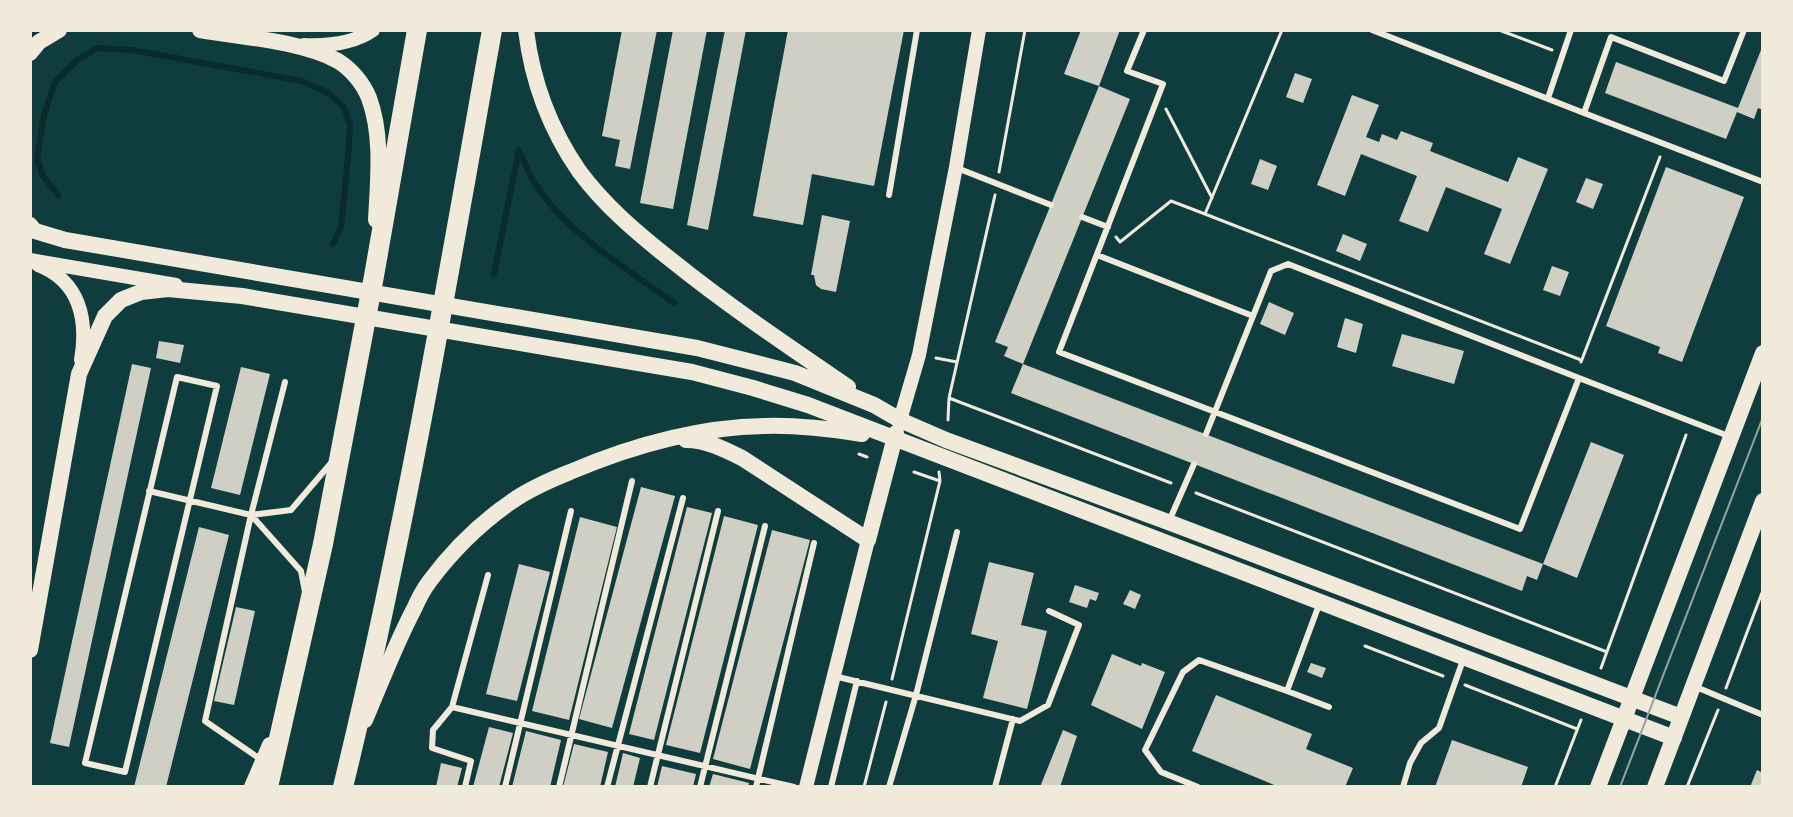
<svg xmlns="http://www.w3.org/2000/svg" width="1793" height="817" viewBox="0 0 1793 817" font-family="'Roboto Condensed',sans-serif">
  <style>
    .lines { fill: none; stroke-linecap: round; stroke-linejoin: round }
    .stream { stroke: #0a2a2b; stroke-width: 6 }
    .building { fill: #cfcfc3 }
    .path { stroke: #f1e9da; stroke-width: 3 }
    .service { stroke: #f1e9da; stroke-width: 6 }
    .tertiary { stroke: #f1e9da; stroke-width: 14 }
    .secondary { stroke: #f1e9da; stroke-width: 16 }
    .trunk { stroke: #f1e9da; stroke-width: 20 }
    .tram { stroke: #97a49c; stroke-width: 2 }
  </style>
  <rect width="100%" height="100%" fill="#0f3d3e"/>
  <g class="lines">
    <path class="stream" d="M58,195L43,176L37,159L44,115L55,82L77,60L97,48L132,50L302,81L328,93L344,107L350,125L348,158L341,227L333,244
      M494,274L519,150C523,159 527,169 532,178C562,231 626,268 674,303"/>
  </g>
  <path class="building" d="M622,30H657L630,169L615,166L620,140L602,136Z
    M673,30H707L673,209L640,203Z
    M725,30H746L708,230L687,225Z
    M788,30H904L874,186L812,174L803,225L753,216Z
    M1081,30H1120L1099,86L1064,74Z
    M1763,45V110L1758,108L1754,119L1737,112L1726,139L1605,93L1616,62L1738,108Z
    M1295,73L1312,79L1303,103L1286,97Z
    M1099,86L1130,99L1023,364L1004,356L1008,347L995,342Z
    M1352,95L1379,105L1366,137L1379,142L1382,134L1397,140L1401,131L1433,143L1430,151L1508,182L1518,157L1548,169L1510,264L1484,254L1502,209L1446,187L1428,232L1399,221L1417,176L1361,154L1345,196L1317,185Z
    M1260,159L1277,166L1268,190L1251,184Z
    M1666,167L1744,197L1682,362L1658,353L1660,347L1606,326Z
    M1586,178L1603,184L1593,209L1576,202Z
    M822,215L850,221L836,292L821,289L816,285L814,275H811Z
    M1343,234L1367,244L1360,261L1336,251Z
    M1552,266L1569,272L1560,296L1543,290Z
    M1269,302L1294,313L1285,335L1260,324Z
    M1345,318L1363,324L1356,353L1337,347Z
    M1402,334L1464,351L1454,384L1392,366Z
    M159,341L184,345L180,363L156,358Z
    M132,364L151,368L69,747L50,743Z
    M1023,364L1543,564L1591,442L1624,455L1577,578L1543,564L1537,580L1527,576L1522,591L1011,393Z
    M241,367L270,374L240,495L211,488Z
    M641,487L675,496L612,728L579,719Z
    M687,507L712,513L654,740L629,734Z
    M724,516L758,525L700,753L666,745Z
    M580,517L617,527L569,720L532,711Z
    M199,527L229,535L166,787H134Z
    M772,530L810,540L750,769L713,759Z
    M989,562L1034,573L1021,625L1047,631L1027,709L983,698L998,641L971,634Z
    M519,564L550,572L517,701L486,694Z
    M1075,585L1099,593L1096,601L1090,599L1087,608L1069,602Z
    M1130,590L1141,595L1135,609L1123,604Z
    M236,607L255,611L234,705L214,701Z
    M1112,654L1141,666L1142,663L1165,672L1142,729L1091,705Z
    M1311,663L1326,668L1322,678L1307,672Z
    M1216,695L1312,734L1306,749L1353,768L1345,787H1279L1192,751Z
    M489,727L513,733L499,787H473Z
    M1063,730L1077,736L1060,787H1040Z
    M526,731L561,740L550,787H512Z
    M1452,740L1528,767L1521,787H1435Z
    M574,744L608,752L600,787H563Z
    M623,753L640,758L633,787H615Z
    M441,763L462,768L457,787H436Z
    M662,766L696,774L693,787H657Z
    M1757,770L1763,773V787H1750Z
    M713,774L749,783L748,787H709Z"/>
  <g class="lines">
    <path class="path" d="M1282,30L1205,214L1581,360
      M1499,30L1552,50
      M1166,109L1212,198
      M999,172L1025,30
      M1116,237L1120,242L1171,201L1205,214
      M936,358L957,362
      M1581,362L1660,157
      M949,398L995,195
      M948,420L949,398L1171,483
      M859,454L867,457
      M914,472L940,481
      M1196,493L1607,652
      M1365,646L1443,676
      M1601,668L1686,435
      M892,679L940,481L939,472
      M1465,685L1577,729
      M1726,688L1763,590
      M864,787L886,702
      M1555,787L1581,720
      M1687,787L1718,710"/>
    <path class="service" d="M1144,30L1127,71L1163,84L1059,352L1520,529L1579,378L1731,437
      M1372,30L1584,113
      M1744,30L1724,81L1611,37L1584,113L1763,182
      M1548,98L1571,30
      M957,168L1051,205
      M889,195L917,30
      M1082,217L1108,227
      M1097,255L1253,316
      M177,377L217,386L125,772L85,763Z
      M1206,434L1271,271L1288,264L1579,378
      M149,491L251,515L291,510L331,463
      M251,515L301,571L305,592
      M1170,519L1194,464
      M834,676L1020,721L1048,705L1079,625L1049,611
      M1696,687L1763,715
      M1287,691L1329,707
      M452,707L794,787
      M263,761L205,721L251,515L285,382
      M465,787L471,761L432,748L433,730L452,707L488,575
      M505,787L571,511
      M559,787L632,481
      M607,787L683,498
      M650,787L718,511
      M700,787L765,526
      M756,787L814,543
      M831,787L857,681
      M889,787L916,695L957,532
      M995,787L1013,719
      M1198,787L1161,772L1145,750L1183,672L1199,660L1287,691L1320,602
      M1403,787L1410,763L1421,743L1439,728L1463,660"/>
    <path class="tertiary" d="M304,45C328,46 353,44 373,30
      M30,260L176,285
      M38,265C80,281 88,320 81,360
      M900,420L919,355L956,167L979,30
      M806,787L868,540"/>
    <path class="secondary" d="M200,30C240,37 302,41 338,61C351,69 363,83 369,98C383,136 378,180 376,220
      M526,30C532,80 550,129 579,171C604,205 637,233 670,259C727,305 788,346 848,387
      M30,53L39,42L59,30
      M30,225L35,231L65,240L697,348L795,373L874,405L900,420L946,440L1168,522L1681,717
      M686,440C706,440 724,449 742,458L868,540L896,433
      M30,650L79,374L105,316L121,300L141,292L168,289L242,296L573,352L692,372L753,388L808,405L1674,738
      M365,720C381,683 395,645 414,609C418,600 423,590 429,582C452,551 479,524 511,502C529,489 550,480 570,472C631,446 699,427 765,426C797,425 830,429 862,434
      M252,787L270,745
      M1598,787L1763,353
      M1655,787L1763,501"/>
    <path class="trunk" d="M268,787L323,544L374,276L417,30
      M343,787C404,537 447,283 492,30"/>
    <path class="tram" d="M1620,787L1763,417"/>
  </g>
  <rect width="1793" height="817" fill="none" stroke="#f1e9da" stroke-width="64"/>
</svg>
